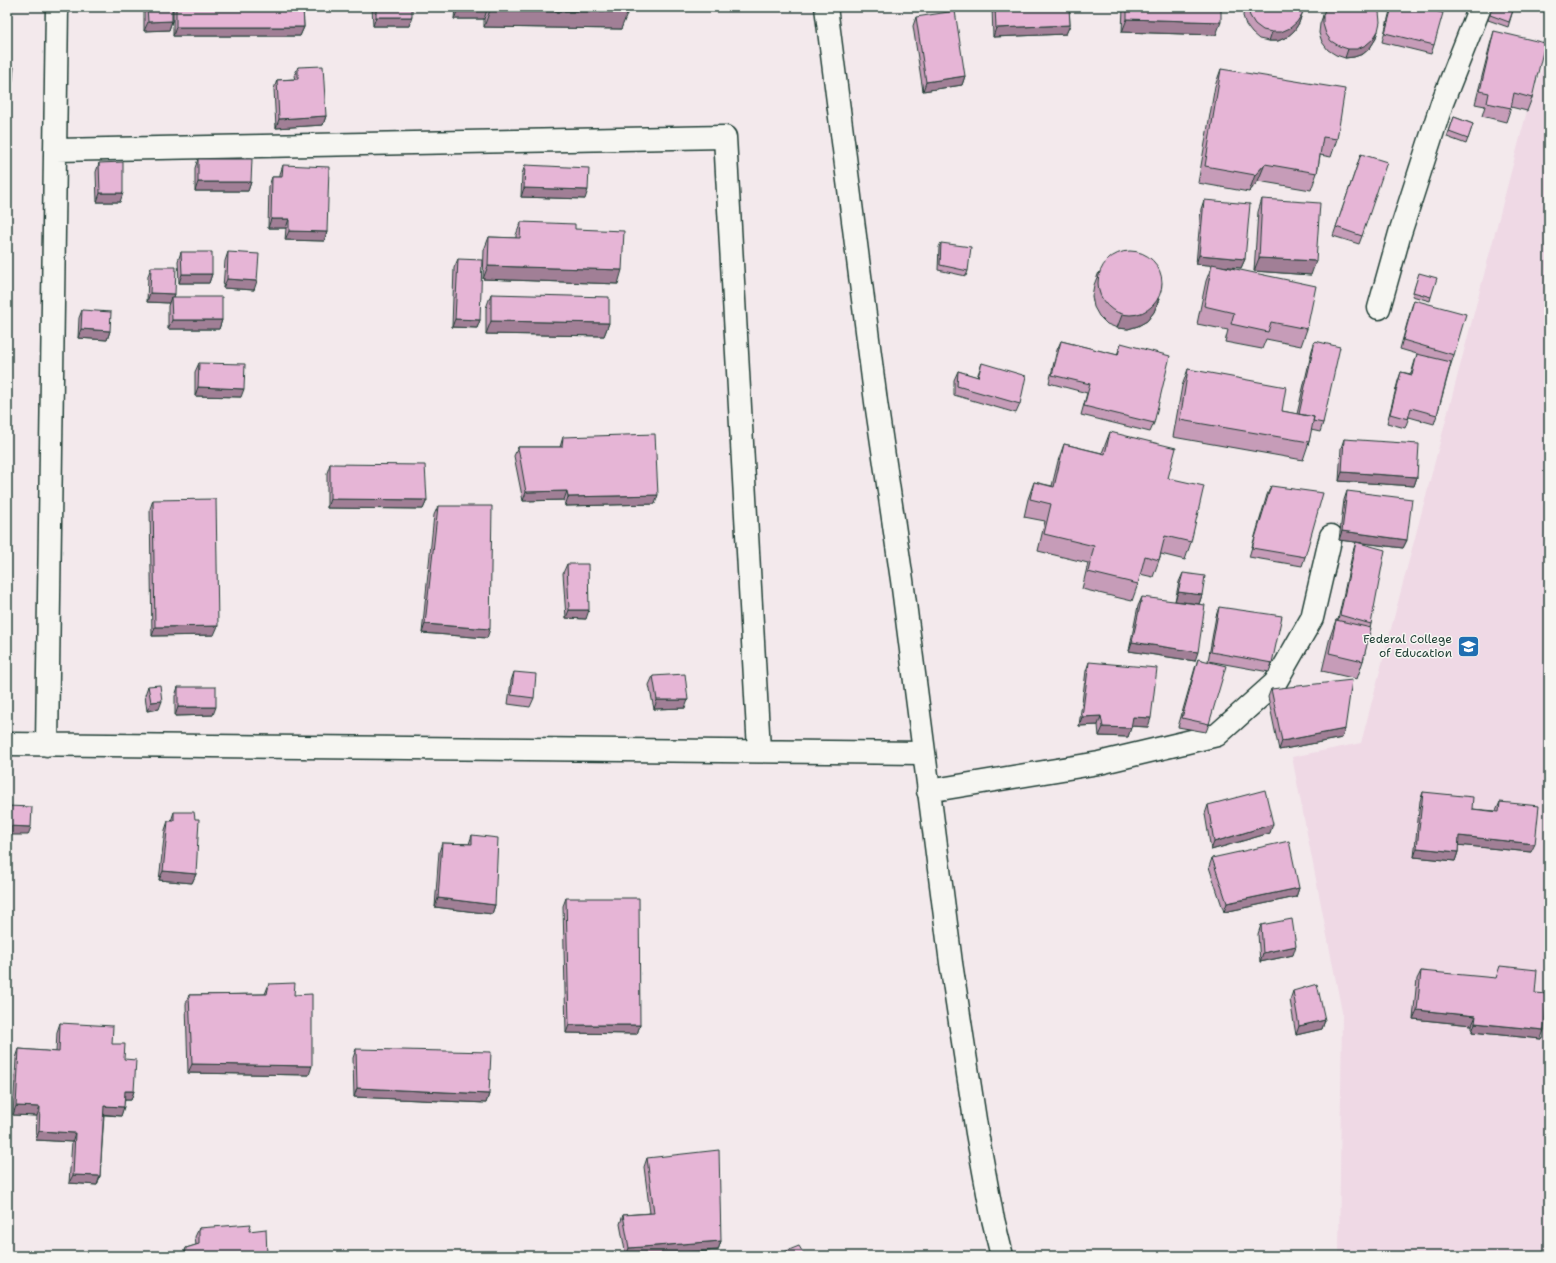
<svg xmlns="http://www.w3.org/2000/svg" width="1556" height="1263" viewBox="0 0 1556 1263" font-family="'Shantell Sans',sans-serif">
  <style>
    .built { fill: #efd9e5 }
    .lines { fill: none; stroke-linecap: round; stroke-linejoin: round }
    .street-casing { stroke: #1f3d34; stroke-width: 25 }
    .secondary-casing { stroke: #1f3d34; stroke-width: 25 }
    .street { stroke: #f6f6f2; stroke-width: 22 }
    .secondary { stroke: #f6f6f2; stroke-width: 22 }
    .wall { fill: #c69cb8; stroke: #1f3d34 }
    .shaded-wall { fill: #a17f96; stroke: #1f3d34 }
    .building { fill: #e6b5d6; stroke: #1f3d34 }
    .labels { text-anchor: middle; stroke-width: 3; stroke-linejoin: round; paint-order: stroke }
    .poi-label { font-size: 12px; fill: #1f3d34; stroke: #f6f6f2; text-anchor: end }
  </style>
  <rect width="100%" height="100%" fill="#f3e9ec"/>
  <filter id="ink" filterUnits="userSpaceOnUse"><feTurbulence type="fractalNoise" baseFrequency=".025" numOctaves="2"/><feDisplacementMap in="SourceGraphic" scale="8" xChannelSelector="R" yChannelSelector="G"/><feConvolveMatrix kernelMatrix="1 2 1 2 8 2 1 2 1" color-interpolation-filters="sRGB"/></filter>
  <g filter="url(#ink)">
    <path class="built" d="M1549,50V1256H1339L1342,1012L1292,757L1361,743L1527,111Z"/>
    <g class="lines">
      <defs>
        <path id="street" d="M56,150L725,137L759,750
          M1379,308L1400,233L1442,103L1480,7
          M7,744L923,753
          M47,745L57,7
          M928,791L1099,763L1217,735L1275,683L1312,618L1331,536"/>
        <path id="secondary" d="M826,7L876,402L902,580L951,963L977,1133L992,1215L1002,1256"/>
      </defs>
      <use href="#street" class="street-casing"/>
      <use href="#secondary" class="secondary-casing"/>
      <use href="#street" class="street"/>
      <use href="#secondary" class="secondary"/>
    </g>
    <path class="wall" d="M144,7H172V21L169,30L144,31Z
      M173,7H303L304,27L300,36H173Z
      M372,7H412L409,26H373Z
      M455,7H628L621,29L484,27V19H454Z
      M992,7H1069L1070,25L1066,34L993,37Z
      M1123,7H1221L1216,35L1122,32Z
      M1244,7H1304L1299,23L1294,31L1287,37L1278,41H1269L1259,39L1252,33L1246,25L1243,16Z
      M1326,7L1378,31L1375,40L1370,48L1363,54L1354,57L1345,58L1336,55L1328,50L1322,42L1319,33L1320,24Z
      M1391,7H1418L1434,45L1431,54L1382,42Z
      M1492,7H1514L1508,27L1488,20Z
      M916,17L965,76L962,85L923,91L913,26Z
      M1494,31L1532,98L1527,111L1511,107L1506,122L1482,116L1485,106L1475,104L1490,45Z
      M298,67L326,116L323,125L276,128L274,89L277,80L295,79L294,76Z
      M1221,69L1337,139L1331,157L1320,155L1317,173L1311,190L1258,181L1249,192L1198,183L1215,86Z
      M1454,117L1473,124L1466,144L1447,137Z
      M1361,154L1362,236L1359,244L1333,236Z
      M198,159L251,182L248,191H195V168Z
      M99,163L120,202H97L96,172Z
      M283,165L327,232L324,241L285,240L286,228H268L269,186L272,177H280V174Z
      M525,165L585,199L521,197L522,174Z
      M1262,199L1311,275L1254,271L1258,212Z
      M1204,200L1245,259L1241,268L1220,266L1307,329L1301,346L1266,339L1262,349L1225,342L1228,330L1197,324L1206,281L1212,265L1196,264L1201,209Z
      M521,222L575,229L618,284L483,279L484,250L489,237L516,238V235Z
      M941,243L968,271L966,276L938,270L939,247Z
      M181,252L212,274L209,283H179L178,261Z
      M228,252L254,290L223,288L225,261Z
      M458,259L480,320L477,328L452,327L454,268Z
      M151,267L175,294L174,297L222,320L219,329H168V306L169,303L147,302L148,276Z
      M1099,272L1159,299L1154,312L1147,321L1138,326L1128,329L1117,328L1107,324L1099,316L1094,307L1092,296L1094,285Z
      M1418,277L1431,297L1430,301L1412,296Z
      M491,294L609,323L604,336L486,334V308Z
      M1414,300L1454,355L1451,364L1437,415L1434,424L1409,417L1405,428L1387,423L1398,381L1401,372L1411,374L1417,354L1400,349L1411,309Z
      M82,310L110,331L107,340L78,338L79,318Z
      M1061,341L1117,355L1121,343L1154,423L1150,432L1081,415L1087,393L1049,383L1057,350Z
      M1315,341L1323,423L1320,432L1311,430L1309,442L1303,460L1173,437L1182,386L1188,369L1282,411L1297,414L1312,350Z
      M199,363L241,397L195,396V372Z
      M982,363L1020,404L1016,413L954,395V380L958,371L977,377Z
      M1110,432L1168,478L1191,542L1185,560L1161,554L1159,560L1153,577L1140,574L1138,584L1132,601L1082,589L1088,563L1038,551L1045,521L1024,517L1028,499L1034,482L1052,486L1058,461L1064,444L1102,453Z
      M563,437L655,504L565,506L564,500L523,501L514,456L518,447H560Z
      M1344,439L1417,477L1414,486L1339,481L1341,448Z
      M330,464L427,500L423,509L327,508V473Z
      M1271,486L1305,557L1302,566L1249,557L1267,495Z
      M1347,491L1407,540L1403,548L1339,540L1344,500Z
      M153,500L214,635L152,636L150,509Z
      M438,506L487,638L422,633L434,515Z
      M1356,542L1371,624L1363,661L1357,679L1322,671L1330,637L1336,620H1338L1353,551Z
      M567,564L586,619L566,618L563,573Z
      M1183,573L1202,595L1199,604L1175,601L1179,582Z
      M1142,597L1195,661L1129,651L1138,606Z
      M1219,607L1272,663L1269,672L1208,661L1216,616Z
      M1198,659L1209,724L1206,732L1178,727L1195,668Z
      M1089,662L1148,727L1131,726L1128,737L1099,736L1098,725L1079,726L1086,671Z
      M514,672L534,698L530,707L508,704L511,681Z
      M653,676L685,708L654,709L649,685Z
      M148,686L159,709L147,711L145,695Z
      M178,687L213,715L175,716V696Z
      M1271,689L1345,729L1342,738L1279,750L1268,697Z
      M1423,792L1472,809L1496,811L1500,802L1531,852L1458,845V852L1455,861L1414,857L1420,801Z
      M1208,805L1270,833L1211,850L1205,814Z
      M174,812L196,874L192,883L159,880L165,830L168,821H171Z
      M472,835L495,905L492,914L435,907L439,852L442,843L469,844Z
      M1212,858L1299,888L1296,897L1224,912L1209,867Z
      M566,898L640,1025L637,1034L566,1033L563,906Z
      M1261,925L1293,955L1260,962L1258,934Z
      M1421,971L1535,993L1541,1039L1472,1032V1025L1413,1019L1417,979Z
      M269,984L294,995L309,1075L188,1073L186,1004L189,995L265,994Z
      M1293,991L1325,1020L1322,1029L1296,1035L1290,1000Z
      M60,1023L112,1044L124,1059L134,1091L131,1100H125L121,1116L104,1115L100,1176L97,1185L69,1183L72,1142L36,1140L37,1116L13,1115L16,1058L19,1049L56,1052L57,1032Z
      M356,1049L489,1094L486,1103L354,1097L353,1058Z
      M647,1158L721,1241L718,1250L639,1256H626L620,1224L623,1215L650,1213L644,1167Z
      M199,1228L249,1231L267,1256H183L186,1248L196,1245L195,1237Z"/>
    <path class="shaded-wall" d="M459,7H488L484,19H454Z
      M490,10L628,12L621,29L484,27Z
      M1302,14L1299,23L1294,31L1287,37L1278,41H1269L1272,32Z
      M376,17H412L409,26H373Z
      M1127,19L1221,22L1216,35L1122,32Z
      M172,21L169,30L144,31L148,22Z
      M1070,25L1066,34L993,37L996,28Z
      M176,27H304L300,36H173Z
      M1378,31L1375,40L1370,48L1363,54L1354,57L1345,58L1348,49Z
      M965,76L962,85L923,91L926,82Z
      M7,99H11L8,108H7Z
      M326,116L323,125L276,128L279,119Z
      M1265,164L1258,181L1249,192L1255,175Z
      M198,182H251L248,191H195Z
      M524,188L588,190L585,199L521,197Z
      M100,193H123L120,202H97Z
      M271,219H289L286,228H268Z
      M289,231L327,232L324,241L285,240Z
      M1199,255L1245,259L1241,268L1196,264Z
      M1259,258L1316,261L1311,275L1254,271Z
      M488,266L622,270L618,284L483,279Z
      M182,274H212L209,283H179Z
      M227,279L257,281L254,290L223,288Z
      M150,293L175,294L172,303L171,297L169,303L147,302Z
      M1159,299L1154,312L1147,321L1138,326L1128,329L1117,328L1122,315Z
      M455,319L480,320L477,328L452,327Z
      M172,320H222L219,329H168Z
      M491,321L609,323L604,336L486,334Z
      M81,329L110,331L107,340L78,338Z
      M198,387L244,389L241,397L195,396Z
      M1342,472L1417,477L1414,486L1339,481Z
      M567,491L564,500L523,501L526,492Z
      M658,495L655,504L565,506L568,497Z
      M330,499L427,500L423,509L327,508Z
      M1342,531L1407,540L1403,548L1339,540Z
      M1178,592L1202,595L1199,604L1175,601Z
      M569,610H589L586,619L566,618Z
      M425,624L490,629L487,638L422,633Z
      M218,626L214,635L152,636L155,627Z
      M1132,642L1198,652L1195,661L1129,651Z
      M657,700H688L685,708L654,709Z
      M162,701L159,709L147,711L151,702Z
      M178,707H216L213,715L175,716Z
      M1101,716L1098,725L1079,726L1082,717Z
      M1133,717L1151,718L1148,727L1130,726Z
      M1103,727L1131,728L1128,737L1099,736Z
      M1345,729L1342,738L1279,750L1282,741Z
      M1273,824L1270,833L1211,850L1214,842Z
      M7,826L31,827L28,835H7Z
      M1459,836L1535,844L1531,852L1456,845Z
      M1417,848L1458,852L1455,861L1414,857Z
      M163,871L196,874L192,883L159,880Z
      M1299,888L1296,897L1224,912L1227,903Z
      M438,898L495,905L492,914L435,907Z
      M1296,946L1293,955L1260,962L1263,953Z
      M1417,1010L1476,1016L1472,1025L1413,1019Z
      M1325,1020L1322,1029L1296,1035L1299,1026Z
      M1475,1023L1544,1030L1541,1039L1472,1032Z
      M569,1025H640L637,1034L566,1033Z
      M192,1064L312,1066L309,1075L188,1073Z
      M357,1088L489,1094L486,1103L354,1097Z
      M125,1091H134L131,1100H122Z
      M16,1106L40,1107L37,1116L13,1115Z
      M104,1106L124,1107L121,1116L101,1114Z
      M39,1131L75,1133L72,1142L36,1140Z
      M73,1175L100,1176L97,1185L69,1183Z
      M721,1241L718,1250L639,1256H626L629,1248Z"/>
    <path class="building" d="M147,7H172V21L148,22Z
      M176,7H303L304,27H176Z
      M376,7H412V17H376Z
      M490,7H628V12L490,10Z
      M995,7H1069L1070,25L996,28Z
      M1127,7H1221V22L1127,19Z
      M1247,7H1304L1302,14L1297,22L1290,28L1281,32H1272L1263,30L1255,24L1250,16Z
      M1326,7H1376L1379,12L1380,22L1378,31L1373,39L1366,45L1357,49H1348L1339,46L1331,41L1326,34L1323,24V15Z
      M1392,7H1418L1443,13L1434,45L1385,33Z
      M1492,7H1514L1509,22L1490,15Z
      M955,11L965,76L926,82L916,17Z
      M1494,31L1545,43L1532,98L1514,93L1511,108L1487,103L1489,93L1480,91Z
      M7,66L14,67L11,99H7Z
      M323,66L326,116L279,119L277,80L298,79V67Z
      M1221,69L1345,89L1337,139L1323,137L1317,173L1265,164L1255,175L1205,166Z
      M1454,117L1473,124L1468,139L1449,132Z
      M1361,154L1387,162L1362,236L1336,227Z
      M198,159H252L251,182H198Z
      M123,162V193H100L99,163Z
      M283,165L329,167L327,232L289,231V219H271L272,177H282Z
      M525,165L589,168L588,190L524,188Z
      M7,180L11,181L8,215L7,214Z
      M1262,199L1320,203L1316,261L1259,258Z
      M1204,200L1250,204L1245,259L1199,255Z
      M521,222L575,224V229L624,231L622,270L488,266L489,237L520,238Z
      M941,243L971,247L968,271L940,265Z
      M1098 283a32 32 0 1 1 64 0a32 32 0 1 1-64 0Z
      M181,252H212V274H182Z
      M228,252L259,254L257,281L227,279Z
      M458,259L482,260L480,320L455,319Z
      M1212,264L1316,286L1307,329L1271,322L1268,332L1231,324L1234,313L1204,306Z
      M151,267H176L175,294L150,293Z
      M1419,273L1437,278L1431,297L1413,292Z
      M491,294L609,297V323L491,321Z
      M171,297H222V320H172Z
      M1414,300L1466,314L1454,355L1403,340Z
      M82,310L111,312L110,331L81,329Z
      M1061,341L1118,355L1121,343L1170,356L1154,423L1084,406L1090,384L1052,375Z
      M1315,341L1340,347L1323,423L1313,421L1314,417L1299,414Z
      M1417,354L1451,362L1437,415L1411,408L1408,419L1390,414L1401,372L1412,375Z
      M199,363L245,364L244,389L198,387Z
      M982,363L1026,376L1020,404L957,386L958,371L978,377Z
      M1188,369L1286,387L1282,411L1314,417L1309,442L1180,420Z
      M1110,432L1176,448L1168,478L1204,486L1191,542L1165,536L1159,560L1145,556L1138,584L1088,572L1094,546L1044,534L1051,504L1030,499L1034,482L1054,487L1064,444L1105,454Z
      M655,434L658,495L568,497L567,491L526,492L518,447H562L563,437Z
      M1344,439L1419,444L1417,477L1342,472Z
      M330,464L425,465L427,500L330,499Z
      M1271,486L1323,493L1305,557L1252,548Z
      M1347,491L1412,499L1407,540L1342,531Z
      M216,499L218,626L155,627L153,500Z
      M438,506H492L490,629L425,624Z
      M1356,542L1385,550L1371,624L1340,615Z
      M567,564H588L589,610H569Z
      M1183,573L1205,576L1202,595L1178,592Z
      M1142,597L1205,605L1198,652L1132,642Z
      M1219,607L1282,616L1272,663L1211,652Z
      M1336,620L1371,628L1363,661L1329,653Z
      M1198,659L1226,666L1209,724L1182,718Z
      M1089,662L1157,668L1151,718L1133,717L1131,728L1103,727L1101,716L1082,717Z
      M514,672L536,674L534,698L511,695Z
      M685,674L688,700H657L653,676Z
      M1352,680L1345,729L1282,741L1271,689Z
      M160,685L162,701L151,702L148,686Z
      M178,687H216V707H178Z
      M1265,790L1273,824L1214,842L1208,805Z
      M1423,792L1473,797L1472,809L1499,812L1500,802L1539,806L1535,844L1459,836L1458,852L1417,848Z
      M7,806L32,807L31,827L7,826Z
      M174,812H194L195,819H199L196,874L163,871L168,821H174Z
      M472,835L498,838L495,905L438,898L442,843L472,844Z
      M1289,841L1299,888L1227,903L1212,858Z
      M566,898H639L640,1025H569Z
      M1292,919L1296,946L1263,953L1261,925Z
      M1500,966L1537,970L1535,993L1548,994L1544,1030L1475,1023L1476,1016L1417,1010L1421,971L1496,978Z
      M295,983L294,995L312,994V1066L192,1064L189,995L267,994L269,984Z
      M1317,984L1325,1020L1299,1026L1293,991Z
      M60,1023L113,1026L112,1044H125L124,1059L136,1060L134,1091H125L124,1107L104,1106L100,1176L73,1175L75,1133L39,1131L40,1107L16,1106L19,1049L59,1052Z
      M356,1049L491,1052L489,1094L357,1088Z
      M719,1150L721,1241L629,1248L623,1215L654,1213L647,1158Z
      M251,1224L249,1231L266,1229L267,1256H185L186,1248L199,1244V1228Z
      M799,1246L805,1256H774Z"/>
  </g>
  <defs>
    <symbol id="school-square" viewBox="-11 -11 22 22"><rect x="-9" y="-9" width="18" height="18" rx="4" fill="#1f6fb2" stroke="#f6f6f2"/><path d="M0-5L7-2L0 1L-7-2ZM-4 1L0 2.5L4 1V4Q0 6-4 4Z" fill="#fff"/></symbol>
  </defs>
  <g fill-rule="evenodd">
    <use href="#school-square" x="1456" y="634" width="25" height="25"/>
  </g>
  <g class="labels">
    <g class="poi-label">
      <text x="1452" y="643">Federal College<tspan x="1452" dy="14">of Education</tspan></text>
    </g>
  </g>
  <rect width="1556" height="1263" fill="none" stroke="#f6f6f2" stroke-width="24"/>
  <rect x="12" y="12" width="1532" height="1239" fill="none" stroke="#1f3d34" stroke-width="1.5" filter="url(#ink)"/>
</svg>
